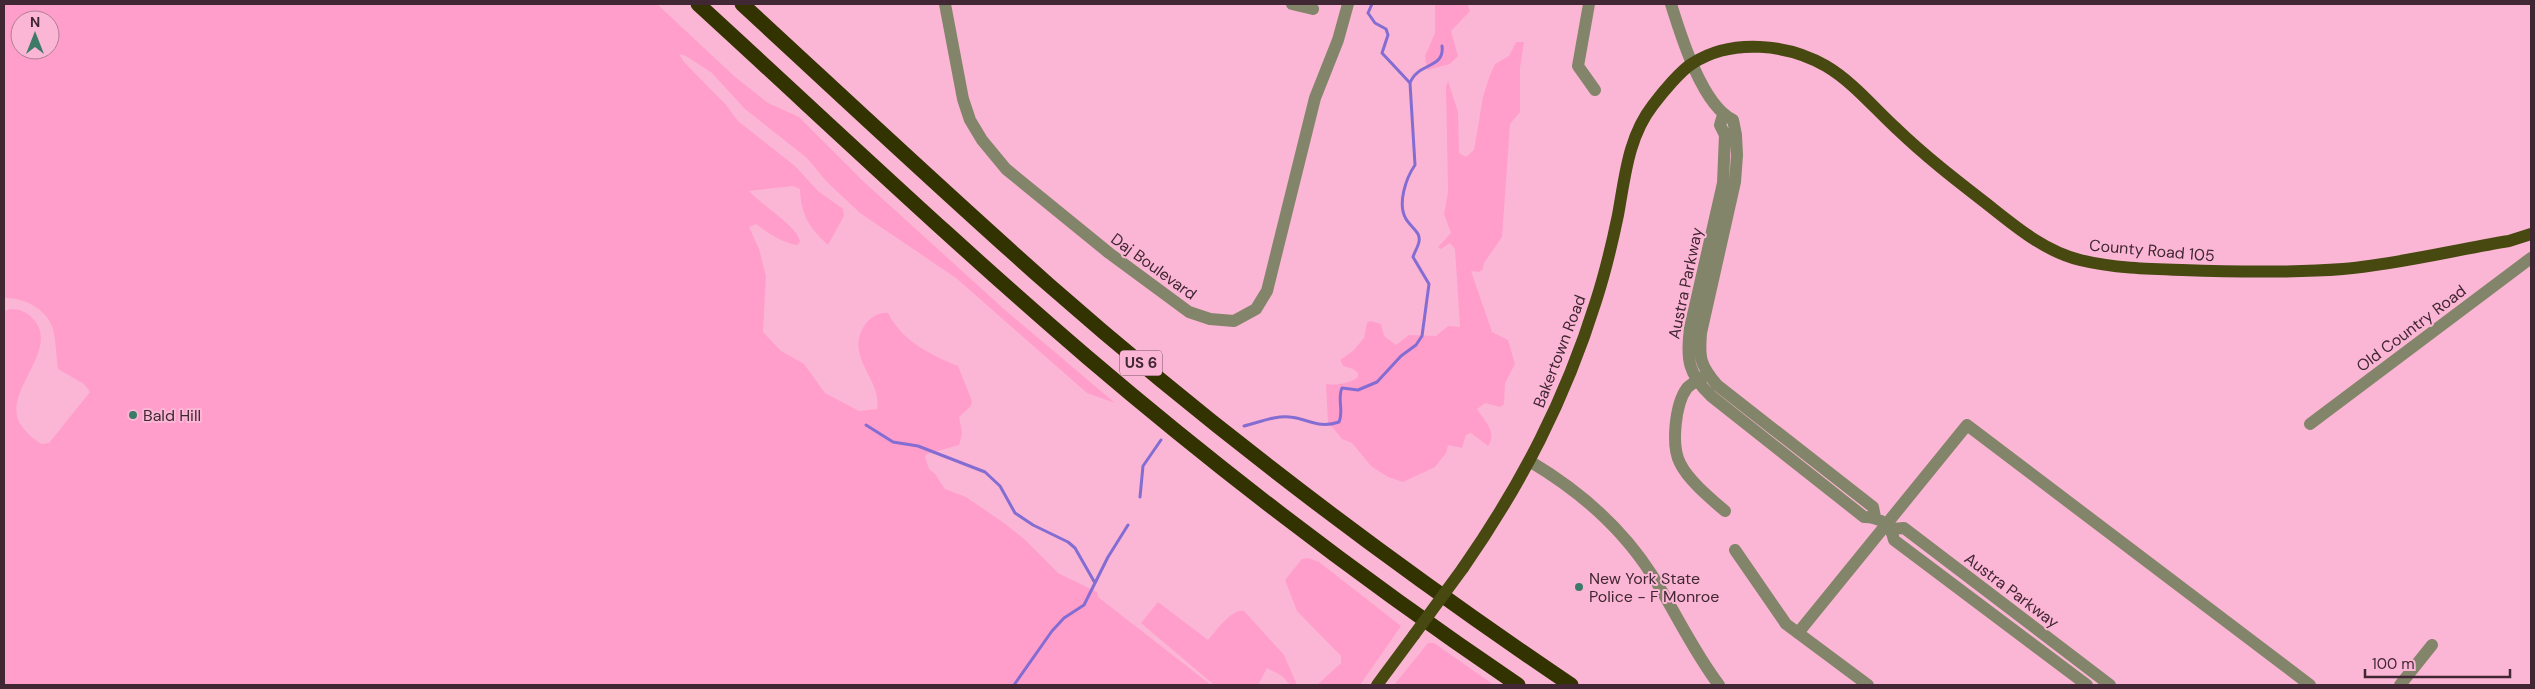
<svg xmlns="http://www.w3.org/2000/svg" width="2535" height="689" viewBox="0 0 2535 689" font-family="'DM Sans',sans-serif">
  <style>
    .green { fill: #ff9ecb; fill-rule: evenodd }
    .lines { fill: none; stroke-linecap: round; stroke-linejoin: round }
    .stream { stroke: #836dd3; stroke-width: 3 }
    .minor { stroke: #83856a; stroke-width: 12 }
    .major { stroke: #474911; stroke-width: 12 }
    .highway { stroke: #323300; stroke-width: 15 }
    .major-bridge { stroke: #474911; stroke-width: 12 }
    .poi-dot { fill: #3d7b68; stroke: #fcb6d5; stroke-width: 2 }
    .labels { text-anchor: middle; stroke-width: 4; stroke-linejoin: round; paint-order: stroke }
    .shield { fill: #fcb6d5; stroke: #795264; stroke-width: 1 }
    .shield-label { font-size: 15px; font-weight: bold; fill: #412733 }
    .street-label { font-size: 16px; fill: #412733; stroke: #fcb6d5 }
    .poi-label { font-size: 16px; fill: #412733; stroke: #fcb6d5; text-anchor: start }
  </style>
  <rect width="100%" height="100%" fill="#fcb6d5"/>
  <path class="green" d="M4,4H657L734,76L768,103L799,117L864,182L1005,310L1115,403L1087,393L956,278L860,213L826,181L807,158L745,109L712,73L686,56L679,54L684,62L726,105L738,121L795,166L818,191L843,209L844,216L828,245C809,227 801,216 800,189L793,186L749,191C759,203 800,228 800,242L797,245C781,242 768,233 756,224L749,227L759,249L766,276L763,332L781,351L804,364L825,393L859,411L877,409C883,379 841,355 867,322C873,316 880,312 888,313C902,341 931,355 958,366L972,401L971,406L959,417L962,433L959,445L927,454L925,457L929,469L935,474L945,489L966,497L1004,523L1023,538L1058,573L1097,592L1098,597L1211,685H4V311C13,307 21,309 29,315C64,344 10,383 17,416C19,426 33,440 42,444L49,443L90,392L84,384L58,369C56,356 56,337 52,326C45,308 22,297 4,298ZM20,20H50V50H20Z
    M1435,4L1468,5L1470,11L1451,31L1458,56L1450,64L1427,70L1425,56L1435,33Z
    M1516,42H1524L1520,68V112L1510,124L1502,237L1484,263L1483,269L1479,272L1471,271L1492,332L1508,340L1515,364L1505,383L1504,404L1500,407L1485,403L1477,409C1484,420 1498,433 1488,446L1471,433L1466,435L1462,448L1448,445L1446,453L1435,467L1403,482L1388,477L1371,466L1352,443L1342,439L1328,422L1326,384C1335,386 1351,383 1358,377V373L1353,369L1343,366L1340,360L1353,351L1364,338L1367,323L1370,321L1381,324L1384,336L1396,345L1409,335L1436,336L1448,326L1460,327L1455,249L1450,243L1441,249L1438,247L1451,233L1444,214L1448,192L1446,86L1448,81L1458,112L1459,153L1466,157L1474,150L1483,97L1490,75L1495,64L1509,56Z
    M1308,558L1319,562L1401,626L1360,685H1317L1341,663V656L1297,611L1285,580L1302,559Z
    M1158,602L1208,640C1216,631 1232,608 1244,611L1284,655L1297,685H1290L1282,676L1267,668L1258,685L1213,684L1141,623Z
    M1428,643H1434L1494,685H1394Z"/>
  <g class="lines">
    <path class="stream" d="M1410,83C1418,62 1445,69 1442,46
      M866,425L893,442L918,446L985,472L1000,486L1015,513L1033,525L1068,542L1075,548L1095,583
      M1244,426C1258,423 1275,415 1290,417C1309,419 1318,429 1339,422C1344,411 1337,399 1342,388L1358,390L1377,382L1401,356L1416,345L1422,336L1429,284L1413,257C1415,250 1422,242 1418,234C1415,229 1409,224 1406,219C1397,204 1406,178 1415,165L1410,83L1382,53L1388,35L1386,29L1375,23L1368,13L1372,4
      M1140,497L1143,466L1161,440
      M1014,685L1052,631L1064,618L1084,605L1108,557L1128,525"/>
    <path class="minor" d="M945,4L963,99L970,120L982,140L1006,169L1109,253L1189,312L1210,319L1234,321L1256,309L1267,291L1315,98L1338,40L1348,4
      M1292,4L1313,9
      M1589,4L1578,66L1595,90
      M1671,4C1681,36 1702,105 1733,120L1736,135L1737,155L1735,182L1701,333C1699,358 1700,365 1717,385L1873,507L1875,517
      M1723,115L1720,125L1725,135L1723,183L1690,328C1686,359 1688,374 1711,396L1864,517C1880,517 1891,525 1894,540L2087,685
      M1703,377C1698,380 1691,384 1687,388C1675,404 1671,446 1680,463C1688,480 1711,499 1725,511
      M2310,424L2531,258
      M1531,462C1578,490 1622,528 1652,575C1675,611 1693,651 1719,685
      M1892,529L1904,528L2110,685
      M1735,550L1786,624L1868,685
      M1798,633L1967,425L2310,685
      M2400,685L2432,645"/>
    <path class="major" d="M1463,568C1522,483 1565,400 1596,301C1605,273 1612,244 1618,215C1625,177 1628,137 1653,105C1662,93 1681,70 1693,63C1732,38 1788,44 1826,66C1853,82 1874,108 1897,129C1925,156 1956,180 1987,204C2016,227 2044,251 2080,260C2113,268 2148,269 2182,270C2236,272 2290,273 2343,269C2399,264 2454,250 2509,241L2531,234
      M1377,685L1414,635"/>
    <path class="highway" d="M698,4C827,122 954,243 1087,357C1224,474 1369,584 1518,685
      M742,4C844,98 945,193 1049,285C1214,430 1389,562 1571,685"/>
    <path class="major-bridge" d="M1414,635L1463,568"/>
  </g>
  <g class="poi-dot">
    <circle cx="133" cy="415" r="5"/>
    <circle cx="1579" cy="587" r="5"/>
  </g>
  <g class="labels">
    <rect class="shield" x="1120" y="350.5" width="42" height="25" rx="4"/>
    <g class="shield-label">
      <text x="1141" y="368">US 6</text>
    </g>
    <g class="street-label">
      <text transform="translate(2152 250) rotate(5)" y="6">County Road 105</text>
      <text transform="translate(1154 266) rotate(36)" y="6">Daj Boulevard</text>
      <text transform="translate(1685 283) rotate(-78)" y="6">Austra Parkway</text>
      <text transform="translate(2411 328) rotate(-37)" y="6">Old Country Road</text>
      <text transform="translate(1559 351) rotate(-69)" y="6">Bakertown Road</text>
      <text transform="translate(2012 590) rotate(37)" y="6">Austra Parkway</text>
    </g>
    <g class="poi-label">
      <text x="143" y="421">Bald Hill</text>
      <text x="1589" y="584">New York State<tspan x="1589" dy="18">Police - F Monroe</tspan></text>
    </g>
  </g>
  <rect width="2535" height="689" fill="none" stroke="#412733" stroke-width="10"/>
  <g transform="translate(35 35)"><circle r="24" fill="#fcb6d5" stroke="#b17d94"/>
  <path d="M0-4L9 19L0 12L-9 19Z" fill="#3d7b68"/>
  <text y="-8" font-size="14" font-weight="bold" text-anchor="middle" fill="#412733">N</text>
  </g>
  <path d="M2365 669v8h145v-8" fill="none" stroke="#412733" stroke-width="2.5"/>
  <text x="2372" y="669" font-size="15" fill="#412733" stroke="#fcb6d5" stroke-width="4" paint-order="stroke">100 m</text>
</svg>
